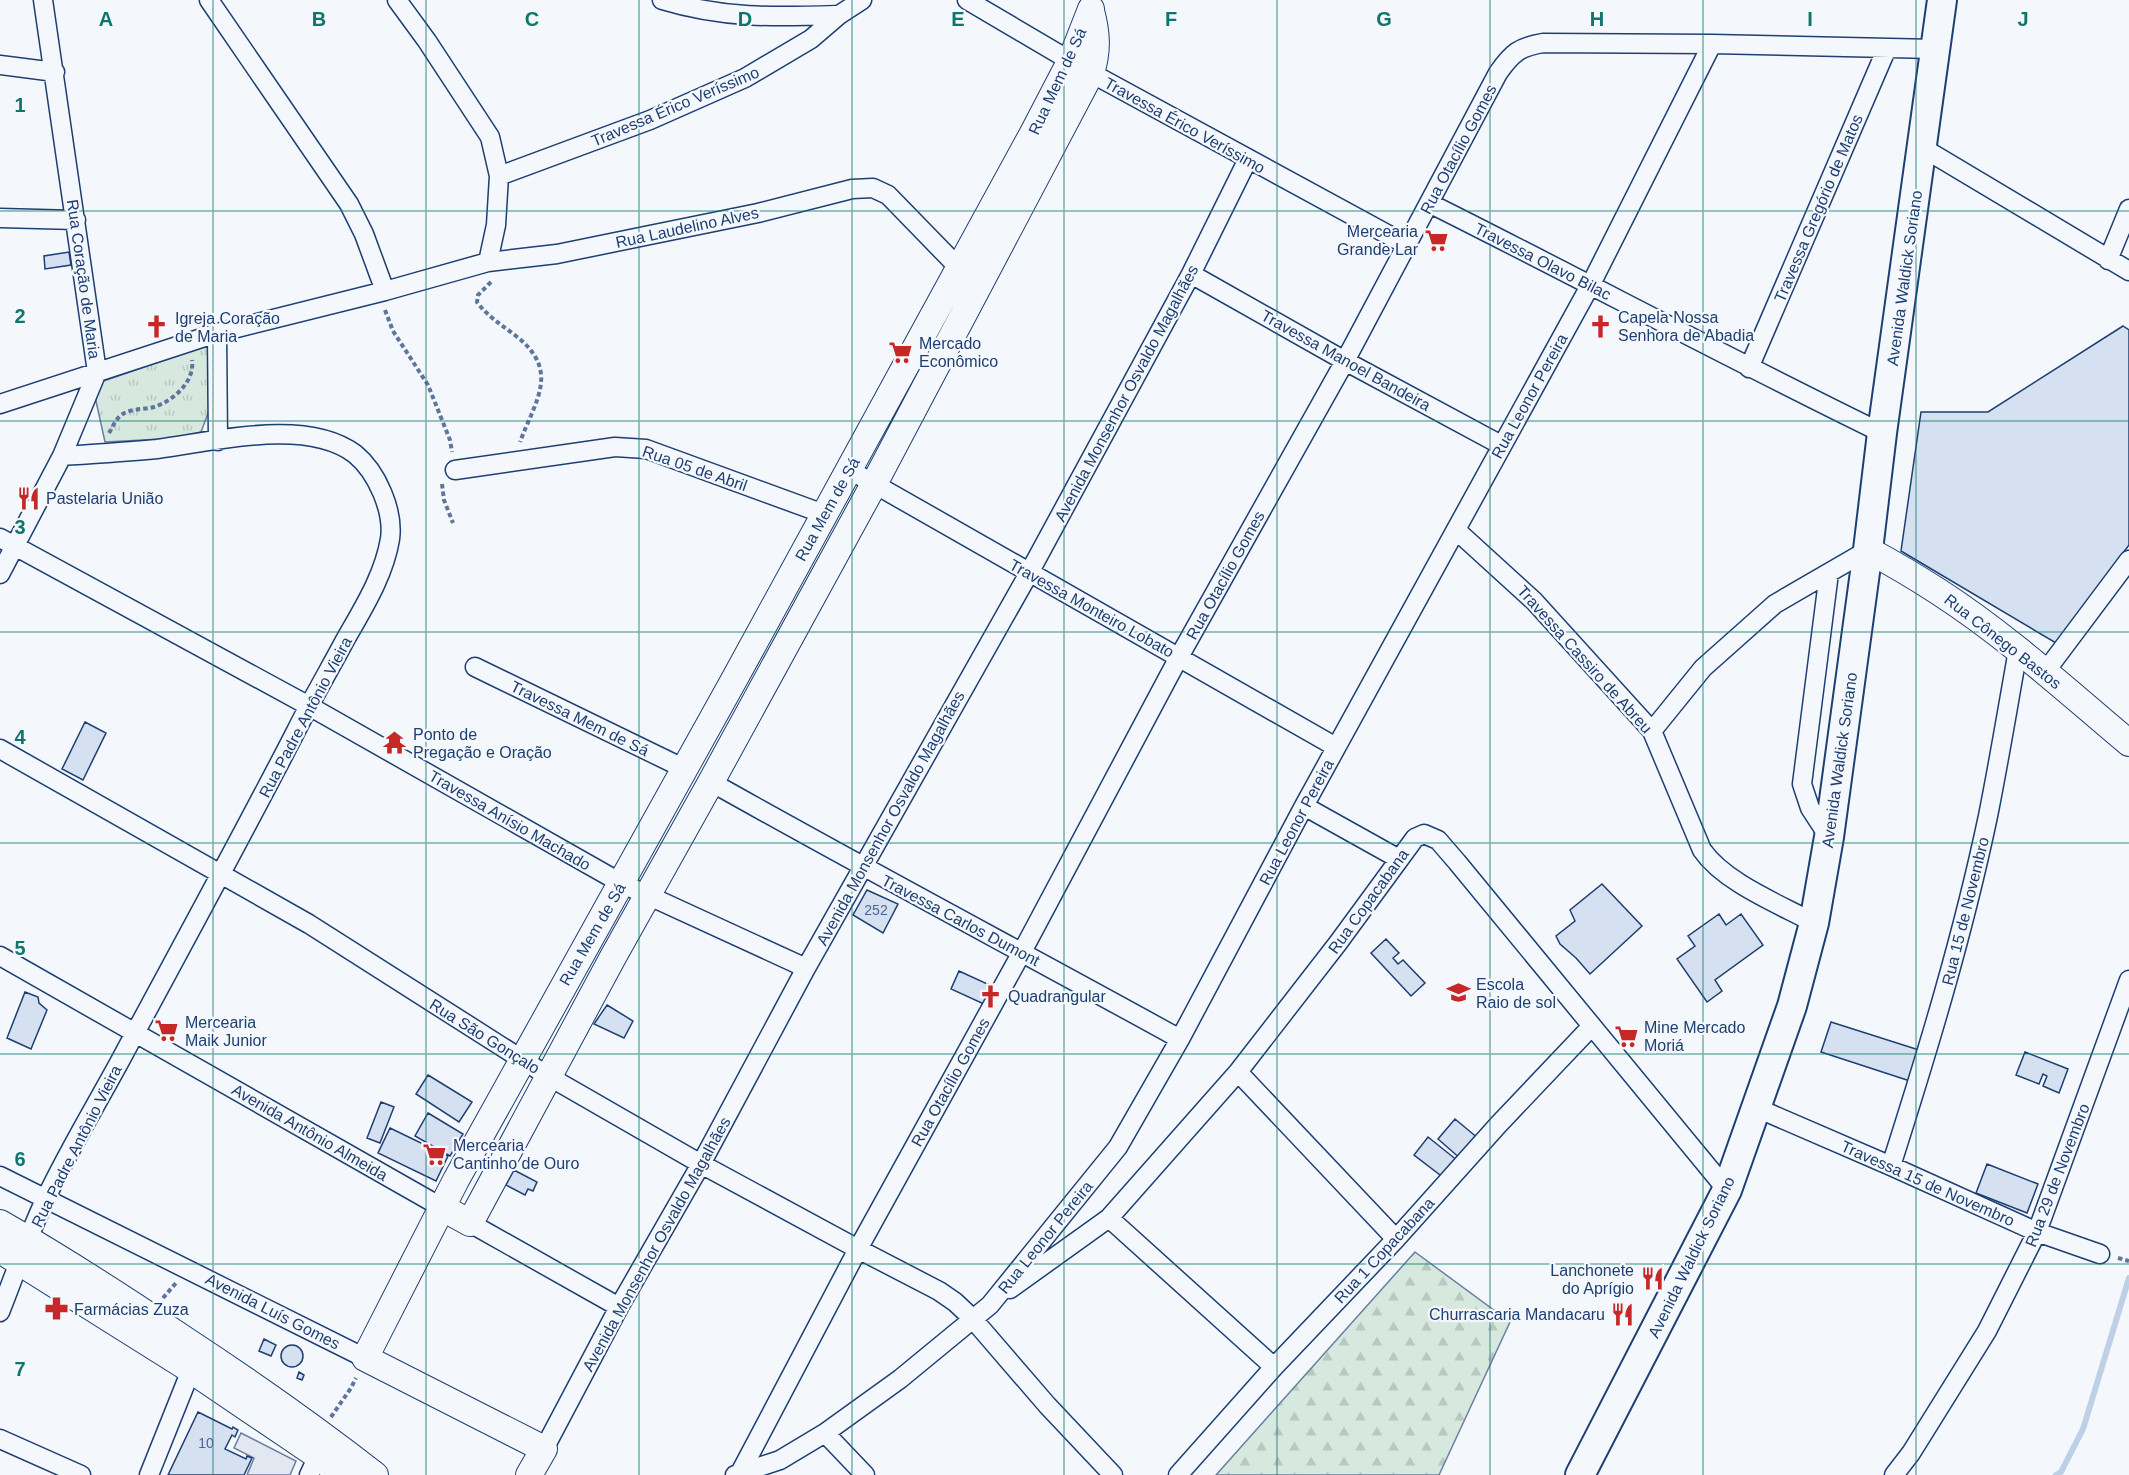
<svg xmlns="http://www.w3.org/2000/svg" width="2129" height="1475" viewBox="0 0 2129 1475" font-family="Helvetica,sans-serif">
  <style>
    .grass { fill: url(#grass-tufts); stroke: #687fa3; stroke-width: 1.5 }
    .forest { fill: url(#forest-firs); stroke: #687fa3; stroke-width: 1.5 }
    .parking { fill: #e3e8f0; stroke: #687fa3; stroke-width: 1.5 }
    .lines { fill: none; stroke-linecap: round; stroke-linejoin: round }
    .stream { stroke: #bed0e5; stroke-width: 6 }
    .building { fill: #d5e0f0; stroke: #1d3f73; stroke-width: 1.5 }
    .street-casing { stroke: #1d3f73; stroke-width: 21 }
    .secondary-casing { stroke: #1d3f73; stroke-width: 28 }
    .primary-casing { stroke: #1d3f73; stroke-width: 32 }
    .path { stroke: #5e769c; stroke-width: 4; stroke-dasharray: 4.5 3; stroke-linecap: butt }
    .street { stroke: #f4f7fb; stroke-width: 18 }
    .secondary { stroke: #f4f7fb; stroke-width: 26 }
    .primary { stroke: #f4f7fb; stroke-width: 28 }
    .grid { fill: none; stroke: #0f766e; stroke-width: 1.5; stroke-opacity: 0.55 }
    .labels { text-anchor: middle; stroke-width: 4.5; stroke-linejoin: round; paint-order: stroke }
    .number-label { font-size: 14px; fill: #4b6792 }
    .street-label { font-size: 16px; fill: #1d3f73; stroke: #f4f7fb }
    .poi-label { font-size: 16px; fill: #1d3f73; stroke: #f4f7fb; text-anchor: start }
    .grid-label { font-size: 20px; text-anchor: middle; font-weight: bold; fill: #0f766e; stroke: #f4f7fb; stroke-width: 4.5; stroke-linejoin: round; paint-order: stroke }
  </style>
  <defs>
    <pattern id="grass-tufts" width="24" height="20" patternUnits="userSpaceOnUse" patternTransform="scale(1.5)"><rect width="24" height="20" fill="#d7e8df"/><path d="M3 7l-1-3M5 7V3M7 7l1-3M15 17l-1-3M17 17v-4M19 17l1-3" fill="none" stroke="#b8c8c3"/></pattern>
    <pattern id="forest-firs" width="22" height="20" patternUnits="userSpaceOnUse" patternTransform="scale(1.5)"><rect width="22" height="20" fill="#d7e8df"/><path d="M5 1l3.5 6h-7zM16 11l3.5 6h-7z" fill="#b8c8c3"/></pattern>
  </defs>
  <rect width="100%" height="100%" fill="#f4f7fb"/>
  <path class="grass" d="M210,344V408L201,432L181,438L105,442L94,392L98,383Z"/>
  <path class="forest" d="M1415,1252L1510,1322L1439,1475H1216Z"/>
  <path class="parking" d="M241,1433L296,1461L290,1475H247L254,1458L234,1448Z"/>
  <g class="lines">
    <path class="stream" d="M2056,1475L2061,1472L2083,1429L2129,1278"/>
  </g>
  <path class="building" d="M69,252L71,265L45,269L44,256Z
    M2123,326L2129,330V545L2056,643L1901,551L1921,412H1988Z
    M85,722L106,733L83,780L62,769Z
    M1602,884L1642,926L1590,974L1576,958L1560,944L1556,936L1575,921L1570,910Z
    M867,890L898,904L883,933L853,915Z
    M1719,914L1726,925L1741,914L1763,945L1715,980L1722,991L1707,1002L1677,959L1695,946L1688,936Z
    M1386,939L1399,953L1393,958L1398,964L1403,960L1425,983L1411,996L1371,953Z
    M959,971L994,987L986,1005L951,989Z
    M25,992L38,997L39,1003L47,1010L31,1049L7,1038Z
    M607,1005L633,1021L624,1038L594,1024Z
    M1831,1022L1919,1050L1910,1081L1821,1052Z
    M2025,1052L2068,1069L2059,1093L2043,1086L2047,1076L2043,1074L2039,1084L2016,1075Z
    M428,1075L472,1102L459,1122L416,1094Z
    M381,1102L394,1107L380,1143L367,1138Z
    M428,1113L463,1134L450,1156L415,1136Z
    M1455,1119L1479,1139L1462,1160L1438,1139Z
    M390,1128L448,1156L436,1181L378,1153Z
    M1428,1137L1458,1161L1444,1178L1414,1155Z
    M1987,1164L2038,1184L2027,1213L1976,1193Z
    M514,1170L537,1182L533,1191L528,1189L525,1195L506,1185Z
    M264,1339L276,1345L271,1356L259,1351Z
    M281 1356a11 11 0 1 1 22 0a11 11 0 1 1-22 0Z
    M299,1372L304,1375L302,1380L297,1378Z
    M198,1412L232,1429L233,1427L238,1430L235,1437L232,1435L225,1449L246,1459L247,1456L252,1458L244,1475H168Z"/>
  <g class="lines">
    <defs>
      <path id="street" d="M209,0L349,204L364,234L385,291
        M397,0L427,41L490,137L499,176L496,225L488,262
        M662,0C725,19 775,17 839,15
        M967,0L1091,73L1407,245
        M0,65L55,72
        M1923,148L2129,271
        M499,176L650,120L745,78L811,39L839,15L862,0
        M1429,203C1581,279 1730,359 1882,433
        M0,218L76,220
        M2108,260L2129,209
        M1191,274L1345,361L1501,445
        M217,333L218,441
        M1749,368L1887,48
        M0,404L217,333L385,291L488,262L557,254L645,236L758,213L852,189L873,188L888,195L960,269
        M848,469L1336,747
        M455,470L615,447L646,449L824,514
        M1456,530L1534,601L1652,731L1702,850C1725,883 1779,904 1814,923
        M0,538L309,706L621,883L806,968
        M1829,573L1802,784L1810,808L1829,837
        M0,574L62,456L97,372L43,0
        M475,667L685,769
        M2045,672L2129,560
        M1652,731L1703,668L1775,604L1868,550
        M0,749L309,924L548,1076L701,1164L858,1249L939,1291L955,1302L972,1318L1047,1405L1113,1475
        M711,782C867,870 1024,953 1180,1039
        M1304,806L1399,859
        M0,956L441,1207
        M1238,1072L1396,1239
        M1757,1108L1891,1166L2037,1232L2100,1254
        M1891,1166C1928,1050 1963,935 1988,816C1999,761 2008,706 2018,650
        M0,1176L365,1358
        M1109,1218L1274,1367
        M470,1223L619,1307
        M1010,1289L1109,1218L1238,1072L1338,943L1415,838L1424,834L1438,840L1457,862L1727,1190
        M0,1312C15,1274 28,1236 45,1200C67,1153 95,1107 120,1061C179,951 239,842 296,731C311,701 328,672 344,642C362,610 384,576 390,539C394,511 377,472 355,454C306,417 213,442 157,449C125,452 93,454 62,456
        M825,1433L865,1475
        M0,1439L81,1475
        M544,1449L619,1307L701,1164L806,968L1029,573L1191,274L1248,159
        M740,1473L858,1249L1022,952L1179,657L1345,361L1498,73C1512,53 1519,47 1543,43L1712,44L1934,49
        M149,1475L195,1360
        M309,1475L318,1456
        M735,1475L780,1460L825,1433L900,1379L990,1305L1118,1147L1180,1039L1304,806L1591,284L1712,44
        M1178,1475L1274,1367L1396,1239L1498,1125L1591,1027
        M1894,1475L1911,1453L1987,1331L2037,1232L2129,980"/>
      <path id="secondary" d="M1868,550C1892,563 1916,577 1939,592C2007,636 2067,691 2129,743
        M441,1207L470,1223L613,957L711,782L874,484L1091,73C1098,51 1097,33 1091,11
        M0,1223C61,1258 120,1296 178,1335C245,1379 311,1425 375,1475
        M0,1250L191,1370L318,1456L341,1475
        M529,1475L544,1449L365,1358L456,1180L735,678L1033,133L1071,60L1091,9"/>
      <path id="primary" d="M1580,1475L1727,1190L1792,1006L1814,923L1829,837L1868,550L1882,433L1942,0"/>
    </defs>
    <use href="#street" class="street-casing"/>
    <use href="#secondary" class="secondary-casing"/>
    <use href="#primary" class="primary-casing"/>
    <path class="path" d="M491,282L478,295L477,302C488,317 502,325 516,336C561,371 535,401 520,442
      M385,310L393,331L428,385L450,440L452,452
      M109,433C112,428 115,421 119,417C128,408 142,410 154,407C173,401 195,382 192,360
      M442,484L444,500L453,523
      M2118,1258L2129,1261
      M163,1298L176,1283
      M331,1417L351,1388L356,1378"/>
    <use href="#street" class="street"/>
    <use href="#secondary" class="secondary"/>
    <use href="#primary" class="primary"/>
  </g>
  <path class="grid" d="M213,0V1475M426,0V1475M639,0V1475M852,0V1475M1064,0V1475M1277,0V1475M1490,0V1475M1703,0V1475M1916,0V1475M0,211H2129M0,421H2129M0,632H2129M0,843H2129M0,1054H2129M0,1264H2129"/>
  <defs>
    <symbol id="supermarket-bare" viewBox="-9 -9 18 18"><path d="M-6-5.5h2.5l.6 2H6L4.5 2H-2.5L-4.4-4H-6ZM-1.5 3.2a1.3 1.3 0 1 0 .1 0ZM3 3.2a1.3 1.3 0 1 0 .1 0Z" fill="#c62828" stroke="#f4f7fb" stroke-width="2.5" paint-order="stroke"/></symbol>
    <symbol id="church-bare" viewBox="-9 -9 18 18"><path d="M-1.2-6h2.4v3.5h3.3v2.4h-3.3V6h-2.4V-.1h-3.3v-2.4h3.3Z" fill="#c62828" stroke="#f4f7fb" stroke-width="2.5" paint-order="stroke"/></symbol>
    <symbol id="restaurant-bare" viewBox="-9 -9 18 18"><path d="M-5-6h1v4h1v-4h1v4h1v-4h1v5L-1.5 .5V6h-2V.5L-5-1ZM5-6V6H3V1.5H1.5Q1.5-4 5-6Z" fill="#c62828" stroke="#f4f7fb" stroke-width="2.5" paint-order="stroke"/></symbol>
    <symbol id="temple-bare" viewBox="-9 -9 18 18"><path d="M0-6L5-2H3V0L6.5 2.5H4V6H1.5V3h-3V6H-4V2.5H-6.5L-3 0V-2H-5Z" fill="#c62828" stroke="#f4f7fb" stroke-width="2.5" paint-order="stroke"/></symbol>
    <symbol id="school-bare" viewBox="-9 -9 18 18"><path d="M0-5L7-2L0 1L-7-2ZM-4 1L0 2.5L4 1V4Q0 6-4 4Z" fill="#c62828" stroke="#f4f7fb" stroke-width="2.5" paint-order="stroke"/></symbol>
    <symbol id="pharmacy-bare" viewBox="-9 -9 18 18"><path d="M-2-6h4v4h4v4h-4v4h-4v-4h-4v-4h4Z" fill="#c62828" stroke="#f4f7fb" stroke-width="2.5" paint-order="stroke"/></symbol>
  </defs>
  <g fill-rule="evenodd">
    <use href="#supermarket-bare" x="1420" y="224" width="33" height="33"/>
    <use href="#church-bare" x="1584" y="310" width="33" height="33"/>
    <use href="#church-bare" x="140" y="310" width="33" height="33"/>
    <use href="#supermarket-bare" x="884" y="336" width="33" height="33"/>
    <use href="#restaurant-bare" x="12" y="482" width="33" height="33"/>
    <use href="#temple-bare" x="378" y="726" width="33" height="33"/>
    <use href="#school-bare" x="1442" y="976" width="33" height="33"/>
    <use href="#church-bare" x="974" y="980" width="33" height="33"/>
    <use href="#supermarket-bare" x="150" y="1014" width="33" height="33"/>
    <use href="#supermarket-bare" x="1610" y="1020" width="33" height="33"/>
    <use href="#supermarket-bare" x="418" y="1138" width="33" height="33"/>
    <use href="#restaurant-bare" x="1636" y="1262" width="33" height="33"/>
    <use href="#pharmacy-bare" x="40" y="1292" width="33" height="33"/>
    <use href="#restaurant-bare" x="1606" y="1298" width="33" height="33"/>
  </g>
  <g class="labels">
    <g class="number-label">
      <text x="876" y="915">252</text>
      <text x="206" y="1448">10</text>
    </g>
    <g class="street-label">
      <text transform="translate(1057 81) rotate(-65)" y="6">Rua Mem de Sá</text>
      <text transform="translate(675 106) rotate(-23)" y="6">Travessa Érico Veríssimo</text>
      <text transform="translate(1185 125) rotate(29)" y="6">Travessa Érico Veríssimo</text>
      <text transform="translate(1458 149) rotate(-62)" y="6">Rua Otacílio Gomes</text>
      <text transform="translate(1818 208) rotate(-67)" y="6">Travessa Gregório de Matos</text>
      <text transform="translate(687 227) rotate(-12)" y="6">Rua Laudelino Alves</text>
      <text transform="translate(1543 261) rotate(27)" y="6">Travessa Olavo Bilac</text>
      <text transform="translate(1904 278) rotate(-82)" y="6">Avenida Waldick Soriano</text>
      <text transform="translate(84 279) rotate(82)" y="6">Rua Coração de Maria</text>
      <text transform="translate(1346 360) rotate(29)" y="6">Travessa Manoel Bandeira</text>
      <text transform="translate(1126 393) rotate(-62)" y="6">Avenida Monsenhor Osvaldo Magalhães</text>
      <text transform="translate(1529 396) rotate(-61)" y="6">Rua Leonor Pereira</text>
      <text transform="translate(695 468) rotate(19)" y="6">Rua 05 de Abril</text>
      <text transform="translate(827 509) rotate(-61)" y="6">Rua Mem de Sá</text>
      <text transform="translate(1225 575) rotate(-61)" y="6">Rua Otacílio Gomes</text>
      <text transform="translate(1092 608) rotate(29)" y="6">Travessa Monteiro Lobato</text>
      <text transform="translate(2003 641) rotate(38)" y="6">Rua Cônego Bastos</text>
      <text transform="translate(1585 659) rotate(48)" y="6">Travessa Cassiro de Abreu</text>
      <text transform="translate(305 717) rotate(-62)" y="6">Rua Padre Antônio Vieira</text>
      <text transform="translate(580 718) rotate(26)" y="6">Travessa Mem de Sá</text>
      <text transform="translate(1839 760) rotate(-82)" y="6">Avenida Waldick Soriano</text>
      <text transform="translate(890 818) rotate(-61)" y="6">Avenida Monsenhor Osvaldo Magalhães</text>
      <text transform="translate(510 820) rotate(30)" y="6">Travessa Anísio Machado</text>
      <text transform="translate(1296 822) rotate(-62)" y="6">Rua Leonor Pereira</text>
      <text transform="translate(1368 901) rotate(-54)" y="6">Rua Copacabana</text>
      <text transform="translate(1965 911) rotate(-76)" y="6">Rua 15 de Novembro</text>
      <text transform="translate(961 920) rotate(28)" y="6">Travessa Carlos Dumont</text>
      <text transform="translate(592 934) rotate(-60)" y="6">Rua Mem de Sá</text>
      <text transform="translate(485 1036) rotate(32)" y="6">Rua São Gonçalo</text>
      <text transform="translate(950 1082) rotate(-61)" y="6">Rua Otacílio Gomes</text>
      <text transform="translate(310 1132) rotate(30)" y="6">Avenida Antônio Almeida</text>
      <text transform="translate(76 1146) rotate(-63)" y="6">Rua Padre Antônio Vieira</text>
      <text transform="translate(2057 1175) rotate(-69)" y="6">Rua 29 de Novembro</text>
      <text transform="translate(1928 1183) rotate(24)" y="6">Travessa 15 de Novembro</text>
      <text transform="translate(1045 1237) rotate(-51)" y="6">Rua Leonor Pereira</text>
      <text transform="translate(656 1244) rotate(-61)" y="6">Avenida Monsenhor Osvaldo Magalhães</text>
      <text transform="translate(1384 1250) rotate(-47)" y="6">Rua 1 Copacabana</text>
      <text transform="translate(1691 1257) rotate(-64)" y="6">Avenida Waldick Soriano</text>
      <text transform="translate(273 1311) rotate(27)" y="6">Avenida Luís Gomes</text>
    </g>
    <g class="poi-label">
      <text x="1418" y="237" text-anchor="end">Mercearia<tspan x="1418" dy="18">Grande Lar</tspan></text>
      <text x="1618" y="323">Capela Nossa<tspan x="1618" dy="18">Senhora de Abadia</tspan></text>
      <text x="175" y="324">Igreja Coração<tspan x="175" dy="18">de Maria</tspan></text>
      <text x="919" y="349">Mercado<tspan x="919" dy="18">Econômico</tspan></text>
      <text x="46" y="504">Pastelaria União</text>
      <text x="413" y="740">Ponto de<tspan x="413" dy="18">Pregação e Oração</tspan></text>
      <text x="1476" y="990">Escola<tspan x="1476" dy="18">Raio de sol</tspan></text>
      <text x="1008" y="1002">Quadrangular</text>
      <text x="185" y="1028">Mercearia<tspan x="185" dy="18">Maik Junior</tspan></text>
      <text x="1644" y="1033">Mine Mercado<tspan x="1644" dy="18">Moriá</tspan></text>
      <text x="453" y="1151">Mercearia<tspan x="453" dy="18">Cantinho de Ouro</tspan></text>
      <text x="1634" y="1276" text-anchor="end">Lanchonete<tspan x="1634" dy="18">do Aprígio</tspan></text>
      <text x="74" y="1315">Farmácias Zuza</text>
      <text x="1605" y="1320" text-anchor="end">Churrascaria Mandacaru</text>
    </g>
  </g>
  <g class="grid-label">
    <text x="106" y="26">A</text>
    <text x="319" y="26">B</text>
    <text x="532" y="26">C</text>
    <text x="745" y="26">D</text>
    <text x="958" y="26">E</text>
    <text x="1171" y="26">F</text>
    <text x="1384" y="26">G</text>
    <text x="1597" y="26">H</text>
    <text x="1810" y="26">I</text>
    <text x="2023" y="26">J</text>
    <text x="20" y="112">1</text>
    <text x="20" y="323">2</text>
    <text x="20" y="534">3</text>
    <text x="20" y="744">4</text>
    <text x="20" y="955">5</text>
    <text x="20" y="1166">6</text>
    <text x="20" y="1376">7</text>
  </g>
</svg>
